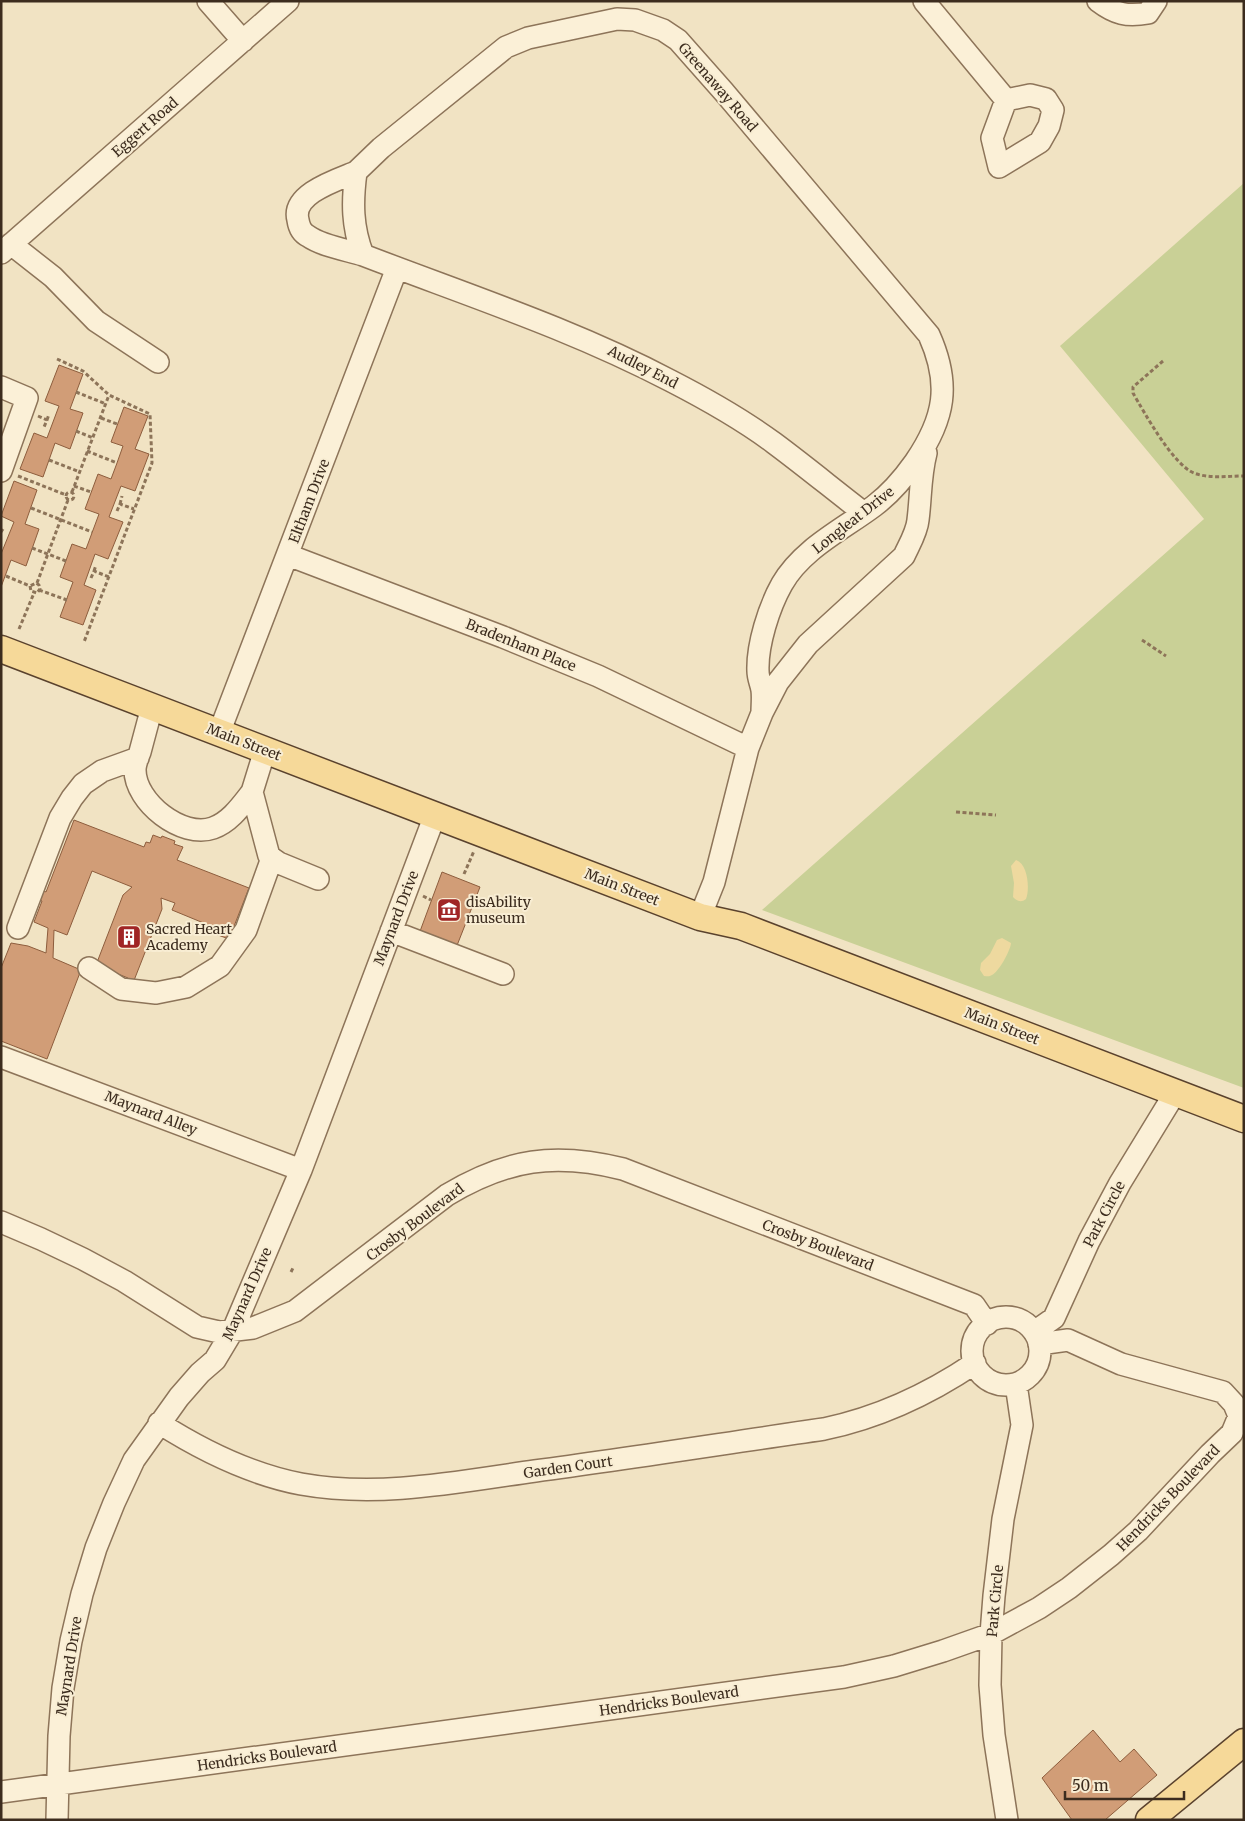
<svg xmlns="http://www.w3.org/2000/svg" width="1245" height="1821" viewBox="0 0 1245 1821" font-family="Merriweather,serif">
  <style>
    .green { fill: #c9d096 }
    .sand { fill: #eed99f }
    .building { fill: #d19d77; stroke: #8d5d3d }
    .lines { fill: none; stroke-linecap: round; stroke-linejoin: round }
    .minor-casing { stroke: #8d7459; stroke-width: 24 }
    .major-casing { stroke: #5a422d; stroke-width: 29 }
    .path { stroke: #8d7459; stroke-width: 3; stroke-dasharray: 4 2.5; stroke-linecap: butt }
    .minor { stroke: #fbf0d7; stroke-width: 21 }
    .major { stroke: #f6d999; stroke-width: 26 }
    .labels { text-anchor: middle; stroke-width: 4; stroke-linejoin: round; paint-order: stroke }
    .street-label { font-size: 14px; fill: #3c2c1e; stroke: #f8edd3 }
    .poi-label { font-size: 14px; fill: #3c2c1e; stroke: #f8edd3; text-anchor: start }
  </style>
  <rect width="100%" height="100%" fill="#f1e3c3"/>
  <path class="green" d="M1244,183V1088L762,910L1204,519L1060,346Z"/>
  <path class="sand" d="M1016,860C1028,864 1030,889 1026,899C1021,903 1017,901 1013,897L1014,883L1011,866Z
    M1002,938L1011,943C1011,949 999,972 992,975C989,977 987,976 984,976L980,970L981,963L990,954L997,940Z"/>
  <path class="building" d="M59,365L83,374L70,409L83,413L70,449L55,443L43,477L20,469L34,433L47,438L59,406L45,401Z
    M124,407L148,416L135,449L149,454L135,491L121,486L109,517L123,522L108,559L95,554L84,585L96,590L83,625L60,617L73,582L60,577L72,544L86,549L99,514L85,509L98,474L111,479L117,463L123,446L111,442Z
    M14,481L37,490L25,524L39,529L26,566L11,560L1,587V554L14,522L1,516Z
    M74,820L144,847L146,842L150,843L153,835L161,838L162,836L175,841L174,844L183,847L177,860L249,888L229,939L204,930L206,924L172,910L175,903L161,898L162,909L133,983L127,981L128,978L96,965L123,895L132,887L92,871L67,935L54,930L53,958L81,970L47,1059L1,1041V968L11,943L28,946L46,953L48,928L34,922L42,901L40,900L44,891L46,892Z
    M442,872L480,887L456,948L419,934Z
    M1093,1730L1120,1762L1134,1749L1157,1775L1105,1820H1072L1042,1778Z"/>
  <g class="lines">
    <defs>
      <path id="minor" d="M208,1L243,41
        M924,1L1006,100
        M1098,1C1115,14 1127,17 1148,13L1156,1
        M1030,95L1046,99L1053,110L1049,126L1040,142L999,167L992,138L1006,100Z
        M356,172C337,180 291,194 298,220C299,227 302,233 308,236C322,246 347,250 363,255
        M11,244L53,277L96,321L158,362
        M1,253L288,1
        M1,387L27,398L1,471
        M288,555L503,637L598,676L748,748
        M152,707C148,722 144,737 140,752C138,757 135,764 135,770C135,802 182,839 213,828C230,822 241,806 252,792
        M762,713C762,705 763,697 762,690C761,684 758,678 758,671C757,645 769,607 782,584C802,549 842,530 874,506C890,494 903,479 915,462C945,418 951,384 929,335L724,92L678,40L663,30L635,20L617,19L528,38L506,47L381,148L356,172C352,202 352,227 363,255C467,295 572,329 671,381C706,399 743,420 774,443C805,466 834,490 864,513
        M219,733L397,268
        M265,750L252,792L269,856L279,863L318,879
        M700,917L714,882L748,748L762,713L778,682L808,644L904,556C909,545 917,532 918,520C921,497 920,476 926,453
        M18,928L60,818L72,798L83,784L102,771L138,758
        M391,931L503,974
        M89,968L121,989L156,993L186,987L220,966L246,930L272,858
        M1,1057L301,1170
        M1,1222L41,1239L83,1259L124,1281L197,1327L219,1332L253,1328L295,1311L447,1195C507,1159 555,1152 623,1169L974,1305L987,1324
        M972 1351a34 34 0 1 1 68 0a34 34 0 1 1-68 0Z
        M1034,1332L1054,1318L1089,1241L1120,1183L1175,1093
        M159,1423C203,1451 249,1474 301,1484C379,1498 457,1482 535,1471C631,1458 727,1443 824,1429C877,1418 929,1394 975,1363
        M1,1792L844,1677L894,1666L943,1651L991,1634L1039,1608L1069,1588L1111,1555L1138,1531L1210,1454L1232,1433L1239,1416L1234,1404L1223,1392L1121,1364L1068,1340L1039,1344
        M57,1820L59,1736L63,1688L71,1641L82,1594L96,1548L114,1503L134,1460L179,1397L200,1373L215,1360L233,1330L301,1170L435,815
        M1007,1820L994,1735L990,1685L991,1634L994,1596L1003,1519L1022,1425L1016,1384"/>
      <path id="major" d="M1,649L700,917L741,926L1244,1119
        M1149,1820L1244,1742"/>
    </defs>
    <use href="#minor" class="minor-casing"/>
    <use href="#major" class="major-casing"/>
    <path class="path" d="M57,359L83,371L109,395L150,414L152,463L84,642
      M1163,361L1133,387V393C1144,412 1173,465 1194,473C1209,479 1227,476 1244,476
      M76,392L106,404
      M38,416L47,420L44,427
      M101,418L117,424
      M47,420L49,414
      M76,431L93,438
      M87,451L117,463
      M49,460L80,472
      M18,476L66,495
      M74,486L91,492
      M66 496a4 4 0 1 1 8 0a4 4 0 1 1-8 0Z
      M72,492L109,395
      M120,504L122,496
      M31,508L92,532
      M117,511L120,504L134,509
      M1,532L3,529
      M32,548L66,561
      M94,571L96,565
      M6,576L30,586L31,591L37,593L40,589L39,585L36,583L30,586
      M91,578L94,571L109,577
      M37,583L68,500
      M39,590L67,600
      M19,629L34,593
      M1142,640L1166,656
      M956,812L996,815
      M464,874L474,851
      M423,896L431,900
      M291,1272L293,1268"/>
    <use href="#minor" class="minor"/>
    <use href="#major" class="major"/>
  </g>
  <defs>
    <symbol id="museum-square" viewBox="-11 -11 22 22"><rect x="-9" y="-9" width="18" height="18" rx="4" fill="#a02525" stroke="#f8edd3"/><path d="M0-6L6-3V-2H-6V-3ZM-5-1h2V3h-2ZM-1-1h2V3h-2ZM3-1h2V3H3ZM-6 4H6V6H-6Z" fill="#fff"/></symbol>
    <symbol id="building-square" viewBox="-11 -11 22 22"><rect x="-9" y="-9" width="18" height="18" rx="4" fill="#a02525" stroke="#f8edd3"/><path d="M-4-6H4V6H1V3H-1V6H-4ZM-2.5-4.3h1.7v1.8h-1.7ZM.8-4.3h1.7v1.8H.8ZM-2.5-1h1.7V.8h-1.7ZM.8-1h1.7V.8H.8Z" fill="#fff"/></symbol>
  </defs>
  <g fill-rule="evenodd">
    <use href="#museum-square" x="435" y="896" width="28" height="28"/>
    <use href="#building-square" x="115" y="923" width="28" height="28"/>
  </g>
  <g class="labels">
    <g class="street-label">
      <text transform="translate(718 87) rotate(49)" y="5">Greenaway Road</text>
      <text transform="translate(145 127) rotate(-41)" y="5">Eggert Road</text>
      <text transform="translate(643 367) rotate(27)" y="5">Audley End</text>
      <text transform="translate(309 501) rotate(-69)" y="5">Eltham Drive</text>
      <text transform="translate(853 520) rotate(-38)" y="5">Longleat Drive</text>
      <text transform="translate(521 645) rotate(22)" y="5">Bradenham Place</text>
      <text transform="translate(244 742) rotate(21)" y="5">Main Street</text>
      <text transform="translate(622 887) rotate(21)" y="5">Main Street</text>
      <text transform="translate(396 918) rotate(-69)" y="5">Maynard Drive</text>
      <text transform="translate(1002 1026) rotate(21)" y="5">Main Street</text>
      <text transform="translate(151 1113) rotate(21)" y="5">Maynard Alley</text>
      <text transform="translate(1104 1214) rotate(-62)" y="5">Park Circle</text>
      <text transform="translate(415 1222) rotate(-37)" y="5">Crosby Boulevard</text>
      <text transform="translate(818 1245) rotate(21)" y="5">Crosby Boulevard</text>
      <text transform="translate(247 1294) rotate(-66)" y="5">Maynard Drive</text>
      <text transform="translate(568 1467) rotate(-8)" y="5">Garden Court</text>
      <text transform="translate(1168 1498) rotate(-46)" y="5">Hendricks Boulevard</text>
      <text transform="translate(995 1601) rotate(-85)" y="5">Park Circle</text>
      <text transform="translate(69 1666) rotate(-81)" y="5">Maynard Drive</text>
      <text transform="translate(669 1701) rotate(-8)" y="5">Hendricks Boulevard</text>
      <text transform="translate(267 1756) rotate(-8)" y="5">Hendricks Boulevard</text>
    </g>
    <g class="poi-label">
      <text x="466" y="907">disAbility<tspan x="466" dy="16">museum</tspan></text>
      <text x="146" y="934">Sacred Heart<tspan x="146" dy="16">Academy</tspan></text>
    </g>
  </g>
  <rect width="1245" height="1821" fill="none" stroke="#3c2c1e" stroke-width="5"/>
  <path d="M1065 1791v8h119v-8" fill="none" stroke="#3c2c1e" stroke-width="2.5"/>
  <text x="1072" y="1791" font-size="15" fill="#3c2c1e" stroke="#f8edd3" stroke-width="4" paint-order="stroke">50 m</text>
</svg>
